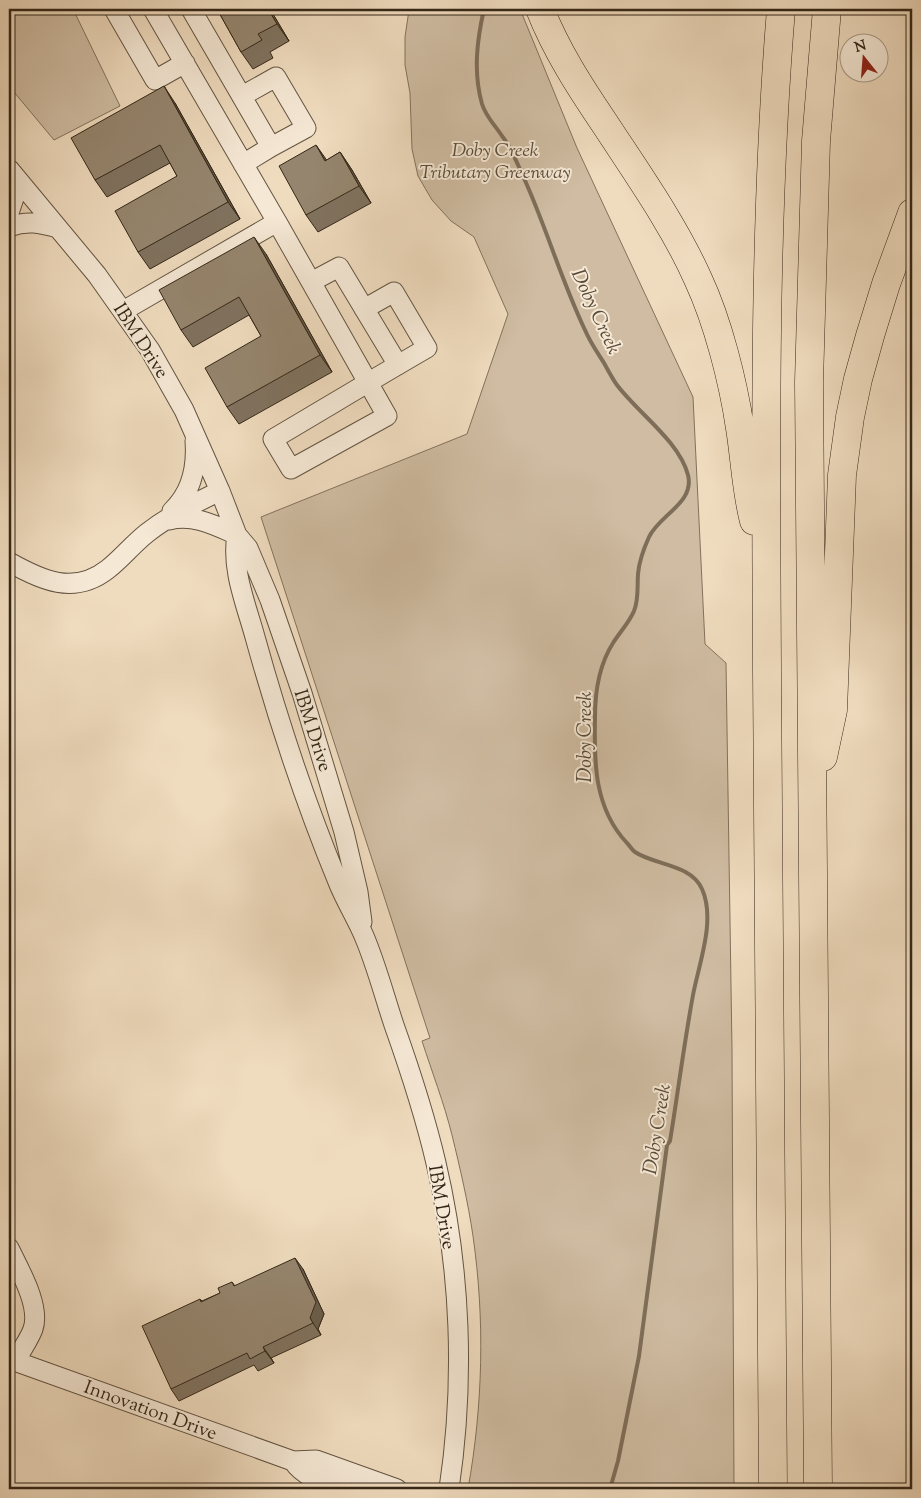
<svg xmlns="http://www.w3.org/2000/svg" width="921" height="1498" viewBox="0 0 921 1498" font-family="'Sorts Mill Goudy',serif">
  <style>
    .green { fill: #cfbca2; stroke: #82725c }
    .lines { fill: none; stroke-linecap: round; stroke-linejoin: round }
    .stream { stroke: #7e6e59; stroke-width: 4 }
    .minor-casing { stroke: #635441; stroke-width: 21 }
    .highway-casing { stroke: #342717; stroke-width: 29 }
    .minor { stroke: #f5e8d5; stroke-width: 19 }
    .highway { stroke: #efdbbe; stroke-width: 28 }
    .wall { fill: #80725f; stroke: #342717 }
    .shaded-wall { fill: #685d4d; stroke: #342717 }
    .building { fill: #95856e; stroke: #342717 }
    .labels { text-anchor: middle; stroke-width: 4; stroke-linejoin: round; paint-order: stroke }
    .park-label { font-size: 19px; font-style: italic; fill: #5b4c3a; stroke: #f5e8d5 }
    .street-label { font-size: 19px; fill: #342717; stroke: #f5e8d5 }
    .water-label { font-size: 20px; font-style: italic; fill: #594b38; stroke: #f5e8d5 }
  </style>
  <rect width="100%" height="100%" fill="#efdbbe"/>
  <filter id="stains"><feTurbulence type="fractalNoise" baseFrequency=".004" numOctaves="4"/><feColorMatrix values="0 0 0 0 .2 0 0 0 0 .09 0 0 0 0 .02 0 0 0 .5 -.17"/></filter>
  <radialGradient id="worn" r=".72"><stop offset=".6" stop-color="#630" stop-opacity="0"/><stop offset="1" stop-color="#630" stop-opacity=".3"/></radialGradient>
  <path class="green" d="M9,9H73L120,106L54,140L9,86Z
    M407,9H520L577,148L693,397L705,644L726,663L732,1050L734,1489H468C483,1405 485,1320 473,1236C468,1202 460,1168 452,1135C444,1103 432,1072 422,1041L430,1038L261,517L467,434L508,314L474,237L451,221L432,200L418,176L412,149L410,93L405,65V37L409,10Z"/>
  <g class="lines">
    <path class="stream" d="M484,9C477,40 473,72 482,104C486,117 495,125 502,136C511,147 517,163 523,176C546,226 561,280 585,330C590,342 597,352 604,363C608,370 612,378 617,385C638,413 679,441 688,475C695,503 659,515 649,537C644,548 639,562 638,574C637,588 639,598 634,611C629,623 619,633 613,643C599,665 595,692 595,717C594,762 594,808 627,843C630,846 632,850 635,852C654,865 691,864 702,889C716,920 699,963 693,995C684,1044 678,1092 670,1141L667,1145L639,1356L618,1461L610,1489"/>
    <defs>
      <path id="minor" d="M114,9L155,80L185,63
        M191,9L271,147L243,164
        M242,96L276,77L306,128L271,147
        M9,169L97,275L150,350L184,410L220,491L237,535L248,548L270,600L302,693L344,832L358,892L362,922
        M9,174L14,198L9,213
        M277,222L387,416L291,469L273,439C324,409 375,378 427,348L394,292L364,309
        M9,227C27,220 40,223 58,228
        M311,282L339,267L398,365
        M123,311L277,222L153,9
        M172,511C192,492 197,468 195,441
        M169,520C194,514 214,525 237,535
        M237,535C231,569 246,604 255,637C278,720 305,802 338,882C345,900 356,917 364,936C376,964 384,995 394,1025C410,1070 425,1116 436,1163C461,1269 465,1382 449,1489
        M9,562C41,580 74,596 108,569C122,558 133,544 147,533C170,515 195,503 220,491
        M9,1248C19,1269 41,1306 33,1329C29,1340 21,1350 16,1361
        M9,1359L293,1461
        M344,1489C326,1483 304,1478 293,1461L316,1460L397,1489"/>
      <path id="highway" d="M540,9C556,50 580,87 605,124C637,173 674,225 698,279C718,322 733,381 740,428C745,459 746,491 754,521
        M823,757L833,710L842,475L850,417L858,379L870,336L886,284L912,213
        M773,1489C771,1216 769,944 767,671C766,450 763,229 781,9
        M818,1489L809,382L816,141L827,9"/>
    </defs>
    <use href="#minor" class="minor-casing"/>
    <use href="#highway" class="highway-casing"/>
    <use href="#minor" class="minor"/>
    <use href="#highway" class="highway"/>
  </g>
  <path class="wall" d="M217,9H270L289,41L270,52L273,58L253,69L241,52Z
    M175,103L240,219L150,269L138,252L177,176L170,163L107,197L95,180Z
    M340,152L352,170L371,203L318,232L306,215L327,160Z
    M266,254L332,372L239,424L227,407L261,336L249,315L193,347L181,330Z
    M303,1269L324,1314L318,1329L321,1335L271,1358L274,1363L258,1371L254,1365L179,1401L171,1389L200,1299L202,1301L220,1293L232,1282L235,1286Z"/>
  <path class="shaded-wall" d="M268,9H270L289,41L277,24Z
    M164,86L175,103L240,219L228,202Z
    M316,145L328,162L325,161Z
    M340,152L352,170L371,203L359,186Z
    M254,237L266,254L332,372L320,355Z
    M295,1258L303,1269L324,1314L318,1329L321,1335L313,1323L310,1318Z
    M263,1347L271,1358L274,1363L265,1351Z"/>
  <path class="building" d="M217,9H268L277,24L258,34L262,40L241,52Z
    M164,86L228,202L138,252L115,211L177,176L160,145L95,180L71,138Z
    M316,145L325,161L340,152L359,186L306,215L279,166Z
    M254,237L320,355L227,407L205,368L261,336L239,297L181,330L159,290Z
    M295,1258L316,1302L310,1318L313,1323L263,1347L265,1351L250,1359L247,1353L171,1389L142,1326L200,1299L201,1302L220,1293L218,1288L232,1282L234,1286Z"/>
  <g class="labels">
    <g class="park-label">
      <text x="495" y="156">Doby Creek<tspan x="495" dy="22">Tributary Greenway</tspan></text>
    </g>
    <g class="street-label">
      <text transform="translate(142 340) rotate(57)" y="7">IBM Drive</text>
      <text transform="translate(314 730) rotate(72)" y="7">IBM Drive</text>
      <text transform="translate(443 1207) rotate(80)" y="7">IBM Drive</text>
      <text transform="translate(151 1409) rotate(20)" y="7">Innovation Drive</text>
    </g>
    <g class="water-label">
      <text transform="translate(597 311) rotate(65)" y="7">Doby Creek</text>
      <text transform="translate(584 737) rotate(-90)" y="7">Doby Creek</text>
      <text transform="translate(656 1129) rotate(-81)" y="7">Doby Creek</text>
    </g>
  </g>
  <rect width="921" height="1498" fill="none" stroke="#efdbbe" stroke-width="30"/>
  <rect x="10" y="10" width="901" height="1478" fill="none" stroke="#342717" stroke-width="2.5"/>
  <rect x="15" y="15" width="891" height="1468" fill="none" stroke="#342717"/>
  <g transform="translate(864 58) rotate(343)"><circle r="24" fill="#f5e8d5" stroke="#a89b89"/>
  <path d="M0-4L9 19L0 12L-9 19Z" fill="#8f2418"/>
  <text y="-8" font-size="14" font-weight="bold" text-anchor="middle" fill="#342717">N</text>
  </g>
  <rect width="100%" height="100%" filter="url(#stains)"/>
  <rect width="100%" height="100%" fill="url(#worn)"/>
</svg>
